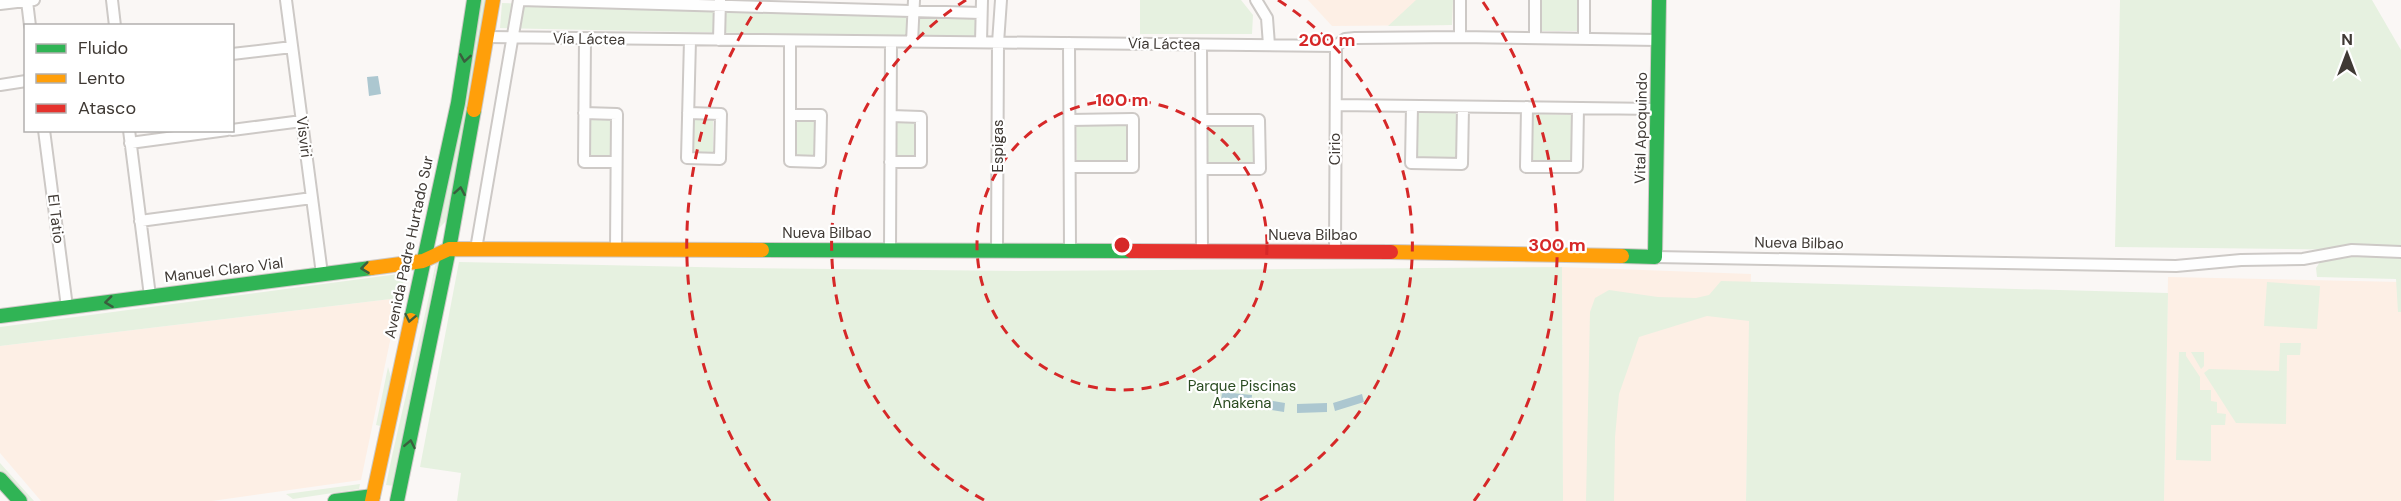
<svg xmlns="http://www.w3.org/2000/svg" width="2401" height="501" viewBox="0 0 2401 501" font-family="'DM Sans',sans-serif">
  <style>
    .built { fill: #fdefe5 }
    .green { fill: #e6f1e0 }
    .water { fill: #acc7d0 }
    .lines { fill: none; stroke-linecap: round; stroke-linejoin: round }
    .street-casing { stroke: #cdc9c6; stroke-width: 14 }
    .fast-casing { stroke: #cdc9c6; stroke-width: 16 }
    .slow-casing { stroke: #cdc9c6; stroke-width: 16 }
    .jam-casing { stroke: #cdc9c6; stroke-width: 16 }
    .street { stroke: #fefefe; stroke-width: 10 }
    .fast { stroke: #30b455; stroke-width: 14 }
    .slow { stroke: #ff9f0a; stroke-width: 14 }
    .jam { stroke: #e5322d; stroke-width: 14 }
    .oneway { stroke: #3a5e3e }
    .ring { fill: none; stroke: #d62828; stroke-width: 3; stroke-dasharray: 10 8 }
    .labels { text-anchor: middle; stroke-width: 4.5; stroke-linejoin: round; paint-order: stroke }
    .street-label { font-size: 15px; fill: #3f3934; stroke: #fff }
    .park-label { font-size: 15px; fill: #2a4b21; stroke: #fff }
    .centre { fill: #d62828; stroke: #fff; stroke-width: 3 }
    .ring-label { font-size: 18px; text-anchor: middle; font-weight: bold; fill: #d62828; stroke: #fff; stroke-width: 4.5; stroke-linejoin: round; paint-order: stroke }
  </style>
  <rect width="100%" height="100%" fill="#faf7f5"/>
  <path class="built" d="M1308,0H1453L1452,25L1332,26Z
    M1562,267L1751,274L1746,501H1563Z
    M2168,277L2401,282V501H2164Z
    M399,298L361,480L212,501H41L0,453V346Z"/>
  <path class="green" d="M479,0H488L447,220L437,230Z
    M1140,0H1241L1253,15L1252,34H1140Z
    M1416,0H1453L1452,25L1388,26Z
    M1541,0H1578V31H1542Z
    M2120,0H2372L2401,50V312H2398L2396,279L2317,277L2316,268L2320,262L2359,256L2361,250L2115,247Z
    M502,3L976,16V38L500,28Z
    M1417,110H1456V158H1417Z
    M1533,114L1572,115L1571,164H1533Z
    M691,118H713V155H692Z
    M590,120H611L612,157H590Z
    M794,120H816V157H794Z
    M895,121H916V158H895Z
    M1204,122L1253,123V167L1203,166Z
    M1128,123V164L1077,165L1076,124Z
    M438,260L394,486L386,485C401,410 422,336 436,261Z
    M459,262L743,268L1022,271L1562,267L1563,501H457L461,473L420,467Z
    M406,273L399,298L0,346V327Z
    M1721,281L2168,293L2164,501H1746L1749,321L1707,316L1639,337L1619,394L1615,437L1614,501H1586L1590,312L1595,298L1609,290L1658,297L1696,298L1709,295Z
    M2267,282L2320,286L2317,329L2264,326Z
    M2280,343H2301L2300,355H2287L2286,424L2236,423L2204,373L2209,369L2279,371Z
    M2179,352H2186V356L2200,377V390H2211V401L2217,402V413L2226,414L2225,425H2211V461L2176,460Z
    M2191,352H2204V366L2201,369Z
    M388,367L391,377L380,426L376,425Z
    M0,463L34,501H26L0,472Z
    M360,484L359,489L293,499L286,494Z"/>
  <path class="water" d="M378,76L381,94L369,96L367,77Z
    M1222,392L1252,395L1251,404L1221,401Z
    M1362,394L1364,402L1335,411L1333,403Z
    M1256,398L1285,403L1284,412L1254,407Z
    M1327,403V412L1297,413V404Z"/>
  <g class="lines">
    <defs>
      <path id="street" d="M112,0L115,26
        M286,0L322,274
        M520,0L981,13
        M1256,0L1267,18L1269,45
        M1535,0V38
        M1584,0V39
        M27,1L30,26
        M0,4L34,0
        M487,37L1336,46L1345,39L1355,38L1460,37L1658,40
        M1460,37V0
        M585,39L584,162H616
        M719,40L720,0
        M912,42L914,0
        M981,42L982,0
        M1069,43L1070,251
        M1201,45L1202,251
        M232,54L292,47
        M0,85L26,81
        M1336,105L1657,109
        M1412,106L1411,163L1462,164L1463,107
        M1527,107L1526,167H1577L1578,108
        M584,113L617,114L616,249
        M688,113L721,114L720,159L687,158L690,40
        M790,115H821L820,162L790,161Z
        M790,115V41
        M1070,120L1133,119V167H1070
        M1201,120H1259L1260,169H1202
        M44,130L67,307
        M129,130L150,296
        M232,130L302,121
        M130,143L227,130
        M890,162H921V117L891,116
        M140,221L312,198
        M476,249L519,0
        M890,250L891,42
        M997,250L998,43L1001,0
        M1335,251L1336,46
        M1655,257L2176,266L2241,260L2303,259L2352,250L2401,252"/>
      <path id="fast" d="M762,250L1131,251
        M1622,256L1655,257L1659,0
        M0,316L371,268
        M411,320L458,103L474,0
        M0,479L20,501
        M335,501L373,496
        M397,501L449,249L474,110"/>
      <path id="slow" d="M474,110L493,0
        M1391,252L1622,256
        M371,268L423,261L449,249L762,250
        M372,501L411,320"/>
      <path id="jam" d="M1131,251L1391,252"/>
    </defs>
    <use href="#street" class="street-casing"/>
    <use href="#fast" class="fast-casing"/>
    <use href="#slow" class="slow-casing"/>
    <use href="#jam" class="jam-casing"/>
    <use href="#street" class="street"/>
    <use href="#fast" class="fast"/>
    <use href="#slow" class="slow"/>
    <use href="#jam" class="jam"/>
  </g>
  <defs><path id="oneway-chevron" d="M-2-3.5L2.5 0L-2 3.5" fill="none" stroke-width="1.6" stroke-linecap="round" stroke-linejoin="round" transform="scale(1.5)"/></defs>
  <g class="oneway">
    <use href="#oneway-chevron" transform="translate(465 58) rotate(99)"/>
    <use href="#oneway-chevron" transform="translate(460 191) rotate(-80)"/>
    <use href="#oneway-chevron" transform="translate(365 268) rotate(173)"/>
    <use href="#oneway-chevron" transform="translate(109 302) rotate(173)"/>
    <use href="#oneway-chevron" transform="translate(410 318) rotate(102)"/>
    <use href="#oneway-chevron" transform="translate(410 444) rotate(-79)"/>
  </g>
  <g class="ring">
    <circle cx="1122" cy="245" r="145"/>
    <path d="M984 500A290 290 0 0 1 966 0M1278 0A290 290 0 0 1 1260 500"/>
    <path d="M770 501A435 435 0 0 1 761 2M1483 2A435 435 0 0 1 1474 501"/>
  </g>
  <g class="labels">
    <g class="street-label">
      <text transform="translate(589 39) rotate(1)" y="5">Vía Láctea</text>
      <text transform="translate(1164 44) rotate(1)" y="5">Vía Láctea</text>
      <text transform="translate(1641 128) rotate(-89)" y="5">Vital Apoquindo</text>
      <text transform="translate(304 137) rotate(83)" y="5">Visviri</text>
      <text transform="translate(998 146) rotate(-90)" y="5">Espigas</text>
      <text transform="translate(1335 149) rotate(-90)" y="5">Cirio</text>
      <text transform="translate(56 219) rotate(83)" y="5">El Tatio</text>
      <text x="827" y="238">Nueva Bilbao</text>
      <text x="1313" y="240">Nueva Bilbao</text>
      <text transform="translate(1799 243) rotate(1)" y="5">Nueva Bilbao</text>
      <text transform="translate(409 247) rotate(-78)" y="5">Avenida Padre Hurtado Sur</text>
      <text transform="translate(224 270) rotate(-7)" y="5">Manuel Claro Vial</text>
    </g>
    <g class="park-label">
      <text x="1242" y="391">Parque Piscinas<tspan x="1242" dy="17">Anakena</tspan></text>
    </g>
  </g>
  <circle cx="1122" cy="245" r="9" class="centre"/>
  <g class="ring-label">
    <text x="1327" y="46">200 m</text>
    <text x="1122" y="106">100 m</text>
    <text x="1557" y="251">300 m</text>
  </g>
  <rect x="24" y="24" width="210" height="108" fill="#ffffff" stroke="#b2b0ae" stroke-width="1.5"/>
  <rect x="36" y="44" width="30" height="9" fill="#30b455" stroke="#b2b0ae" stroke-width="1.5"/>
  <text x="78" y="54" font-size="18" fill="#3f3934">Fluido</text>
  <rect x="36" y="74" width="30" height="9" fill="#ff9f0a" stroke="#b2b0ae" stroke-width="1.5"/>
  <text x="78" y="84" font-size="18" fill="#3f3934">Lento</text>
  <rect x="36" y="104" width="30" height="9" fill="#e5322d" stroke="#b2b0ae" stroke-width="1.5"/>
  <text x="78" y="114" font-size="18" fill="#3f3934">Atasco</text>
  <g transform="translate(2347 54)" stroke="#ffffff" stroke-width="4.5" paint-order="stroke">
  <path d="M0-4.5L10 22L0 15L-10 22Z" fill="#3f3934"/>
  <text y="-9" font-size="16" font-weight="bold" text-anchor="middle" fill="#3f3934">N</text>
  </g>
</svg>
